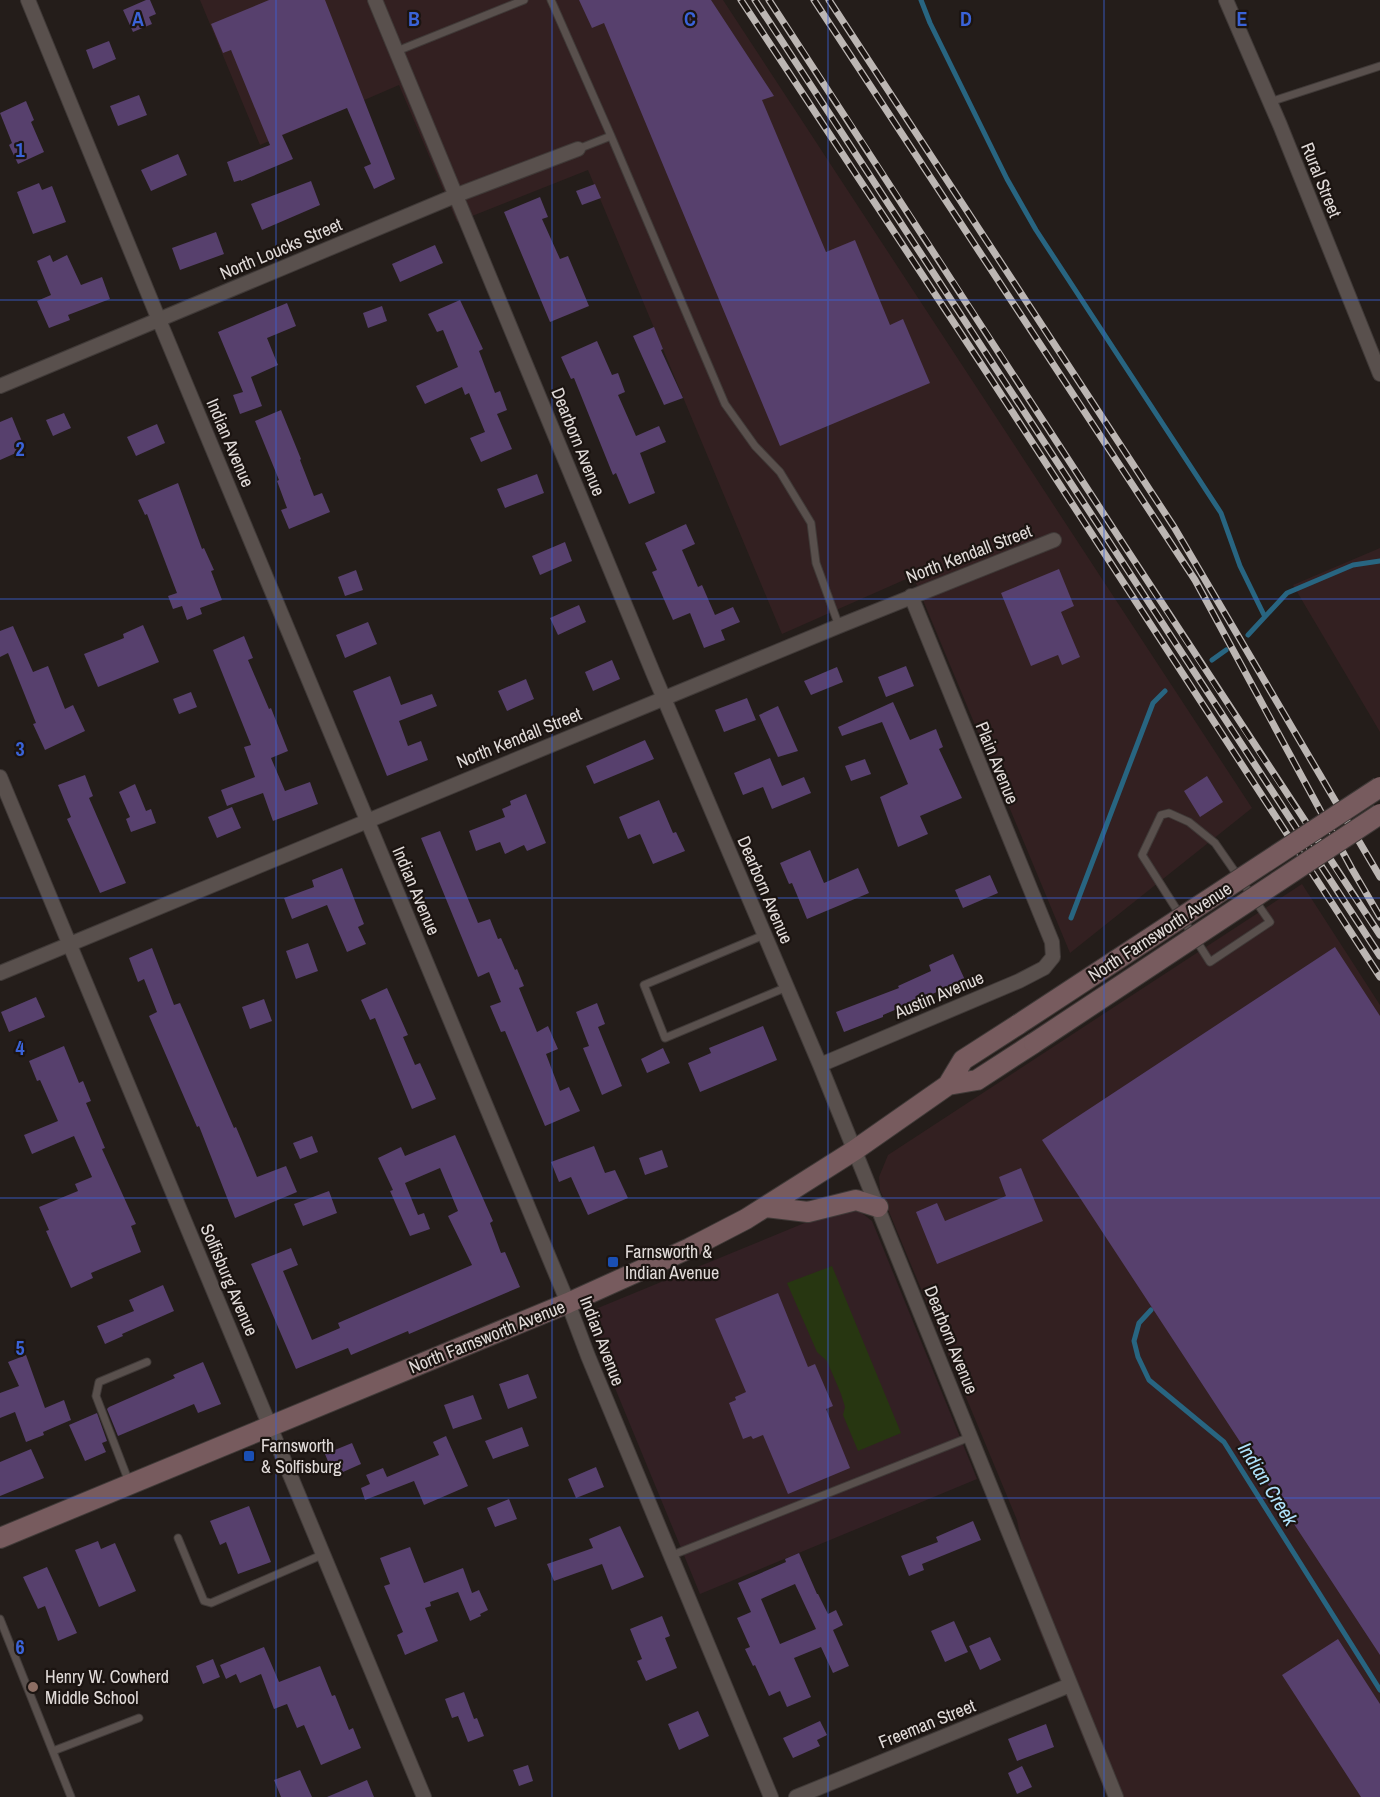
<svg xmlns="http://www.w3.org/2000/svg" width="1380" height="1797" viewBox="0 0 1380 1797" font-family="'Archivo Narrow',sans-serif">
  <style>
    .commercial { fill: #332024 }
    .industrial { fill: #332021 }
    .green { fill: #273611 }
    .lines { fill: none; stroke-linecap: round; stroke-linejoin: round }
    .stream { stroke: #286581; stroke-width: 5 }
    .building { fill: #57406d; fill-rule: evenodd }
    .lane-casing { stroke: #403a38; stroke-width: 9 }
    .street-casing { stroke: #403a38; stroke-width: 16 }
    .secondary-casing { stroke: #403a38; stroke-width: 22 }
    .lane { stroke: #59504d; stroke-width: 7 }
    .street { stroke: #59504d; stroke-width: 14 }
    .secondary { stroke: #775b5e; stroke-width: 20 }
    .rail-casing { stroke: #bcb6b3; stroke-width: 7 }
    .rail { stroke: #1b1411; stroke-width: 4.5; stroke-dasharray: 14; stroke-linecap: butt }
    .secondary-bridge-casing { stroke: #403a38; stroke-width: 22; stroke-linecap: butt }
    .secondary-bridge { stroke: #775b5e; stroke-width: 20 }
    .grid { fill: none; stroke: #3a63d8; stroke-width: 1.5; stroke-opacity: 0.55 }
    .transit-dot { fill: #1a4fb4; stroke: #1b1411; stroke-width: 2 }
    .education-dot { fill: #8d6e63; stroke: #1b1411; stroke-width: 2 }
    .labels { text-anchor: middle; stroke-width: 4.5; stroke-linejoin: round; paint-order: stroke }
    .street-label { font-size: 18px; fill: #e1dbd9; stroke: #1b1411 }
    .poi-label { font-size: 18px; fill: #e1dbd9; stroke: #1b1411; text-anchor: start }
    .water-label { font-size: 20px; font-style: italic; fill: #afe2fc; stroke: #1b1411 }
    .grid-label { font-size: 20px; text-anchor: middle; font-weight: bold; fill: #3a63d8; stroke: #1b1411; stroke-width: 4.5; stroke-linejoin: round; paint-order: stroke }
  </style>
  <rect width="100%" height="100%" fill="#241d1a"/>
  <path class="commercial" d="M848,1208L859,1211L872,1221L977,1479L700,1594L589,1325L591,1316L598,1308L836,1210Z"/>
  <path class="industrial" d="M200,0H723L1252,808L1070,953L913,576L782,634L588,170L457,222L399,85L260,145Z
    M1380,548V732L1293,585Z
    M1302,884L1380,1005V1797H1107L1037,1625L1017,1520L880,1190L879,1177L888,1155Z"/>
  <path class="green" d="M832,1266L901,1433L858,1451L843,1415L845,1407L841,1394L827,1361L817,1352L787,1283Z"/>
  <g class="lines">
    <path class="stream" d="M921,0L930,23L1007,179L1036,230L1221,513L1240,566L1264,615
      M1248,635L1287,593L1353,565L1380,561
      M1212,660L1226,650
      M1071,918L1153,703L1165,691
      M1151,1310L1139,1323L1134,1341L1138,1357L1149,1380L1224,1442L1380,1690"/>
  </g>
  <path class="building" d="M146,0H150L156,14L149,17L152,24L133,32L123,10Z
    M269,0H325L395,179L374,189L364,167L371,164L347,108L282,135L293,159L241,181V180L234,182L227,162L270,145L231,50L223,53L211,24Z
    M579,0H711L774,96L762,100L826,252L855,240L890,325L903,319L930,383L780,446L604,23L592,28Z
    M109,41L116,59L93,69L86,50Z
    M139,95L147,115L118,126L110,106Z
    M26,101L34,120L31,122L44,152L18,164L9,145L12,143L0,113Z
    M178,154L187,175L151,191L141,170Z
    M311,181L320,205L262,230L251,204Z
    M39,183L42,190L52,186L66,222L33,234L17,192Z
    M595,184L601,198L582,205L576,191Z
    M540,197L548,217L542,219L560,259L568,256L589,306L550,322L504,212Z
    M216,232L224,254L180,270L172,248Z
    M435,245L443,263L400,282L392,264Z
    M50,255L53,262L67,255L81,285L102,277L110,299L68,315L70,320L49,328L37,301L51,295L37,261Z
    M460,300L483,349L479,351L495,393L500,391L507,410L497,414L512,449L481,462L470,438L485,432L469,393L465,395L462,387L425,404L416,386L458,367L443,330L437,332L428,314Z
    M287,303L296,326L267,338L278,365L251,377L262,406L240,414L233,395L243,392L218,332Z
    M382,306L387,321L368,328L363,313Z
    M654,327L663,349L661,350L683,398L664,405L633,336Z
    M597,341L612,375L618,373L625,392L618,395L636,436L659,426L666,442L640,453L655,493L629,504L616,473L613,475L574,378L571,379L561,357Z
    M281,410L301,459L300,460L314,496L322,493L330,512L289,529L281,510L287,508L277,481L279,480L255,421Z
    M64,413L71,428L53,436L46,420Z
    M12,417L25,449L0,460V422Z
    M157,424L165,443L136,456L127,437Z
    M537,474L544,493L505,508L497,489Z
    M178,483L202,549L204,548L214,570L211,571L222,600L200,608L202,614L187,620L182,606L173,609L168,596L177,593L147,514L145,515L138,500Z
    M686,524L695,544L682,550L698,587L702,585L715,615L733,607L740,622L721,630L725,640L704,648L690,613L673,620L652,572L657,570L645,543Z
    M565,542L572,561L540,575L532,556Z
    M1059,569L1074,606L1061,612L1080,657L1062,665L1058,655L1031,666L1001,593Z
    M356,570L363,590L345,596L338,577Z
    M579,605L586,622L558,635L550,618Z
    M368,622L377,644L345,658L336,635Z
    M143,625L159,662L98,687L84,654L124,638L123,634Z
    M13,626L33,672L48,666L65,709L73,705L85,731L45,750L33,724L36,723L8,653L0,657V631Z
    M244,636L253,658L248,660L269,709L271,708L288,751L271,758L285,791L310,782L318,804L273,821L263,793L227,806L221,790L255,777L244,747L251,745L213,650Z
    M612,660L620,679L593,691L585,672Z
    M906,666L914,686L886,697L878,677Z
    M837,667L843,682L811,695L804,681Z
    M390,676L401,705L432,694L437,706L399,721L408,746L421,741L428,760L387,776L353,691Z
    M526,679L534,699L507,711L498,691Z
    M191,692L197,707L179,714L173,699Z
    M747,698L756,720L724,732L715,710Z
    M893,702L910,740L936,729L943,747L939,749L962,798L920,816L928,834L898,847L880,797L908,784L882,722L842,736L838,727Z
    M778,706L798,751L778,757L759,715Z
    M645,740L654,759L594,784L586,766Z
    M770,758L782,786L804,777L811,793L772,809L763,787L743,795L734,773Z
    M865,759L871,774L851,781L845,766Z
    M85,775L93,796L89,798L126,883L100,893L67,819L71,817L58,785Z
    M1207,776L1223,802L1200,817L1184,791Z
    M135,784L146,811L151,809L156,823L131,832L126,819L130,817L119,792Z
    M526,794L546,843L527,851L524,845L505,854L500,842L476,851L469,831L505,817L502,809L511,805L510,801Z
    M659,800L673,833L676,832L685,851L653,864L640,834L628,839L619,817Z
    M232,807L241,828L217,838L208,817Z
    M440,831L478,923L490,919L498,939L501,938L515,970L517,969L524,986L519,988L537,1032L548,1026L558,1049L546,1054L560,1091L569,1087L580,1111L545,1126L505,1031L501,1032L490,1006L501,1002L489,972L478,977L421,838Z
    M810,850L824,883L858,868L869,893L807,919L792,883L789,884L780,863Z
    M342,868L364,924L358,927L366,944L347,952L327,905L292,919L284,898L314,887L312,880Z
    M990,875L998,893L963,908L955,890Z
    M308,943L318,971L296,979L286,951Z
    M1335,947L1380,1016V1655L1042,1140Z
    M152,948L174,1005L180,1003L234,1128L236,1127L257,1177L286,1166L297,1192L235,1218L199,1126L197,1127L149,1016L157,1012L144,979L138,982L129,958Z
    M953,954L965,980L883,1015V1017L844,1032L836,1012L899,988L898,986L931,971L929,965Z
    M387,988L408,1035L403,1037L415,1065L420,1063L436,1099L412,1109L375,1018L370,1020L361,1000Z
    M36,997L45,1017L9,1032L1,1012Z
    M264,999L272,1021L250,1029L242,1007Z
    M597,1003L605,1024L598,1027L622,1086L602,1095L583,1048L589,1046L576,1012Z
    M763,1026L777,1060L700,1092L688,1063L711,1053L709,1048Z
    M64,1046L79,1083L83,1081L91,1101L86,1103L105,1148L102,1149L136,1224L131,1226L141,1252L91,1273L93,1278L71,1288L46,1231L49,1230L39,1207L78,1191L75,1184L92,1177L74,1136L32,1154L24,1135L58,1121L40,1080L37,1081L29,1061Z
    M663,1048L670,1063L647,1073L641,1059Z
    M455,1135L493,1221L490,1223L501,1253L505,1252L520,1287L409,1334L408,1331L351,1355L348,1348L296,1369L251,1264L291,1248L298,1265L283,1271L312,1340L340,1328L338,1323L472,1265L448,1216L458,1211L440,1168L405,1183L418,1215L424,1213L430,1229L410,1236L390,1191L393,1190L378,1158L401,1147L405,1156Z
    M312,1136L318,1152L300,1159L293,1143Z
    M594,1146L605,1173L615,1170L628,1198L588,1215L571,1177L559,1182L551,1162Z
    M662,1150L668,1167L645,1175L639,1158Z
    M1021,1168L1043,1221L937,1264L916,1212L937,1203L945,1221L1006,1196L999,1177Z
    M329,1191L337,1213L303,1226L294,1204Z
    M163,1285L174,1311L122,1334L123,1336L105,1344L97,1326L134,1311L129,1300Z
    M778,1293L808,1367L815,1364L833,1406L826,1409L850,1468L788,1494L763,1435L753,1439L751,1436L743,1439L729,1403L736,1400L735,1397L746,1392L715,1319Z
    M26,1355L45,1408L64,1400L71,1420L43,1432L44,1435L26,1442L15,1412L0,1418V1393L19,1386L8,1362Z
    M203,1362L221,1404L198,1413L194,1404L118,1436L107,1409L109,1407L175,1378L173,1375Z
    M528,1374L537,1398L508,1409L499,1384Z
    M473,1395L482,1419L453,1429L444,1405Z
    M97,1413L107,1441L102,1443L106,1452L85,1461L69,1425Z
    M522,1427L529,1446L493,1459L485,1441Z
    M446,1436L468,1486L424,1505L414,1481L365,1500L361,1488L370,1484L366,1475L383,1468L387,1477L439,1455L433,1442Z
    M352,1443L361,1464L334,1476L325,1454Z
    M31,1449L44,1478L0,1496V1462Z
    M596,1467L604,1487L576,1498L568,1479Z
    M509,1499L517,1519L495,1527L487,1508Z
    M249,1506L271,1562L238,1574L226,1542L220,1545L210,1521Z
    M973,1521L981,1540L922,1564L924,1570L909,1576L901,1556L938,1542L936,1537Z
    M620,1526L644,1577L612,1590L602,1564L554,1581L547,1564L593,1548L589,1539Z
    M98,1541L101,1549L115,1543L136,1591L99,1607L75,1550Z
    M410,1547L424,1583L463,1568L472,1593L479,1590L488,1610L480,1614L481,1616L470,1621L458,1592L430,1602L431,1606L425,1608L438,1641L405,1655L397,1635L403,1632L384,1586L390,1584L380,1558Z
    M799,1553L817,1594H818L828,1614L836,1610L843,1625L833,1630L849,1666L833,1673L821,1647L794,1658L811,1697L787,1707L780,1691L769,1696L755,1665L753,1666L745,1649L750,1647L737,1618L751,1612L738,1583L786,1562L785,1559ZM795,1584L816,1629L780,1644L761,1599Z
    M47,1567L77,1633L58,1641L45,1606L38,1609L23,1577Z
    M662,1616L670,1636L665,1638L677,1668L646,1681L637,1661L642,1659L630,1629Z
    M954,1621L968,1652L945,1662L931,1631Z
    M990,1637L1001,1660L980,1670L969,1646Z
    M1338,1639L1380,1704V1797H1361L1282,1675Z
    M264,1647L279,1682L320,1666L332,1696L335,1695L349,1730L353,1728L361,1748L321,1765L304,1725L297,1728L287,1704L274,1709L261,1674L240,1683L236,1674L226,1679L220,1665Z
    M213,1659L220,1677L203,1684L196,1666Z
    M464,1692L474,1719L477,1718L484,1736L468,1742L458,1716L452,1718L445,1699Z
    M698,1711L709,1736L679,1750L668,1724Z
    M820,1721L827,1735L817,1740L820,1746L793,1758L783,1738Z
    M1046,1724L1054,1747L1017,1761L1008,1739Z
    M528,1765L533,1781L519,1786L513,1770Z
    M1022,1766L1032,1787L1017,1794L1008,1773Z
    M300,1770L312,1797H281L274,1780Z
    M367,1780L374,1797H327Z"/>
  <g class="lines">
    <defs>
      <path id="lane" d="M551,0L611,136L578,149
        M397,51L524,0
        M1270,102L1380,66
        M611,136L725,404L755,446L780,472L811,523L816,563L839,626
        M1169,813L1189,822L1215,843L1270,922L1210,962L1142,855L1161,815Z
        M764,935L644,985L665,1038L787,987
        M129,1482L96,1396L99,1382L147,1362
        M178,1538L204,1601L211,1603L324,1554
        M670,1556L970,1437
        M0,1619L71,1797
        M53,1751L139,1718"/>
      <path id="street" d="M28,0L159,320L568,1303L588,1356L771,1797
        M375,0L654,675L820,1065L1116,1797
        M1226,0L1280,125L1380,374
        M0,386L457,195L578,149
        M0,777L424,1797
        M0,973L839,626L1054,540
        M820,1065L1019,981L1044,968L1053,957L1052,942L911,596
        M796,1797L1070,1685"/>
      <path id="secondary" d="M948,1085L977,1080L1034,1043
        M766,1207L808,1212L856,1200L878,1207
        M0,1538L568,1303L690,1248L746,1219L855,1150L948,1085L963,1060L1019,1024"/>
    </defs>
    <use href="#lane" class="lane-casing"/>
    <use href="#street" class="street-casing"/>
    <use href="#secondary" class="secondary-casing"/>
    <use href="#lane" class="lane"/>
    <use href="#street" class="street"/>
    <use href="#secondary" class="secondary"/>
    <defs>
      <path id="rail" d="M741,0L991,379L1380,977
        M755,0L1380,956
        M769,0C973,311 1174,625 1380,935
        M814,0L1195,580L1352,869L1380,917
        M829,0L1174,527L1380,877"/>
    </defs>
    <use href="#rail" class="rail-casing"/>
    <use href="#rail" class="rail"/>
    <defs>
      <path id="secondary-bridge" d="M1019,1024L1380,787
        M1034,1043L1380,814"/>
    </defs>
    <use href="#secondary-bridge" class="secondary-bridge-casing"/>
    <use href="#secondary-bridge" class="secondary-bridge"/>
  </g>
  <path class="grid" d="M276,0V1797M552,0V1797M828,0V1797M1104,0V1797M0,300H1380M0,599H1380M0,898H1380M0,1198H1380M0,1498H1380"/>
  <g class="transit-dot">
    <rect x="607" y="1256" width="12" height="12" rx="3"/>
    <rect x="243" y="1450" width="12" height="12" rx="3"/>
  </g>
  <circle class="education-dot" cx="33" cy="1687" r="6"/>
  <g class="labels">
    <g class="street-label">
      <text transform="translate(1321 180) rotate(68)" y="6">Rural Street</text>
      <text transform="translate(281 249) rotate(-23)" y="6">North Loucks Street</text>
      <text transform="translate(578 442) rotate(68)" y="6">Dearborn Avenue</text>
      <text transform="translate(230 443) rotate(67)" y="6">Indian Avenue</text>
      <text transform="translate(969 554) rotate(-21)" y="6">North Kendall Street</text>
      <text transform="translate(519 738) rotate(-22)" y="6">North Kendall Street</text>
      <text transform="translate(997 763) rotate(68)" y="6">Plain Avenue</text>
      <text transform="translate(765 890) rotate(67)" y="6">Dearborn Avenue</text>
      <text transform="translate(416 891) rotate(67)" y="6">Indian Avenue</text>
      <text transform="translate(1160 932) rotate(-33)" y="6">North Farnsworth Avenue</text>
      <text transform="translate(939 995) rotate(-23)" y="6">Austin Avenue</text>
      <text transform="translate(229 1280) rotate(67)" y="6">Solfisburg Avenue</text>
      <text transform="translate(487 1337) rotate(-22)" y="6">North Farnsworth Avenue</text>
      <text transform="translate(951 1340) rotate(68)" y="6">Dearborn Avenue</text>
      <text transform="translate(602 1341) rotate(69)" y="6">Indian Avenue</text>
      <text transform="translate(927 1724) rotate(-22)" y="6">Freeman Street</text>
    </g>
    <g class="poi-label">
      <text x="625" y="1258">Farnsworth &amp;<tspan x="625" dy="21">Indian Avenue</tspan></text>
      <text x="261" y="1452">Farnsworth<tspan x="261" dy="21">&amp; Solfisburg</tspan></text>
      <text x="45" y="1683">Henry W. Cowherd<tspan x="45" dy="21">Middle School</tspan></text>
    </g>
    <g class="water-label">
      <text transform="translate(1268 1484) rotate(58)" y="7">Indian Creek</text>
    </g>
  </g>
  <g class="grid-label">
    <text x="138" y="26">A</text>
    <text x="414" y="26">B</text>
    <text x="690" y="26">C</text>
    <text x="966" y="26">D</text>
    <text x="1242" y="26">E</text>
    <text x="20" y="157">1</text>
    <text x="20" y="456">2</text>
    <text x="20" y="756">3</text>
    <text x="20" y="1055">4</text>
    <text x="20" y="1355">5</text>
    <text x="20" y="1654">6</text>
  </g>
</svg>
